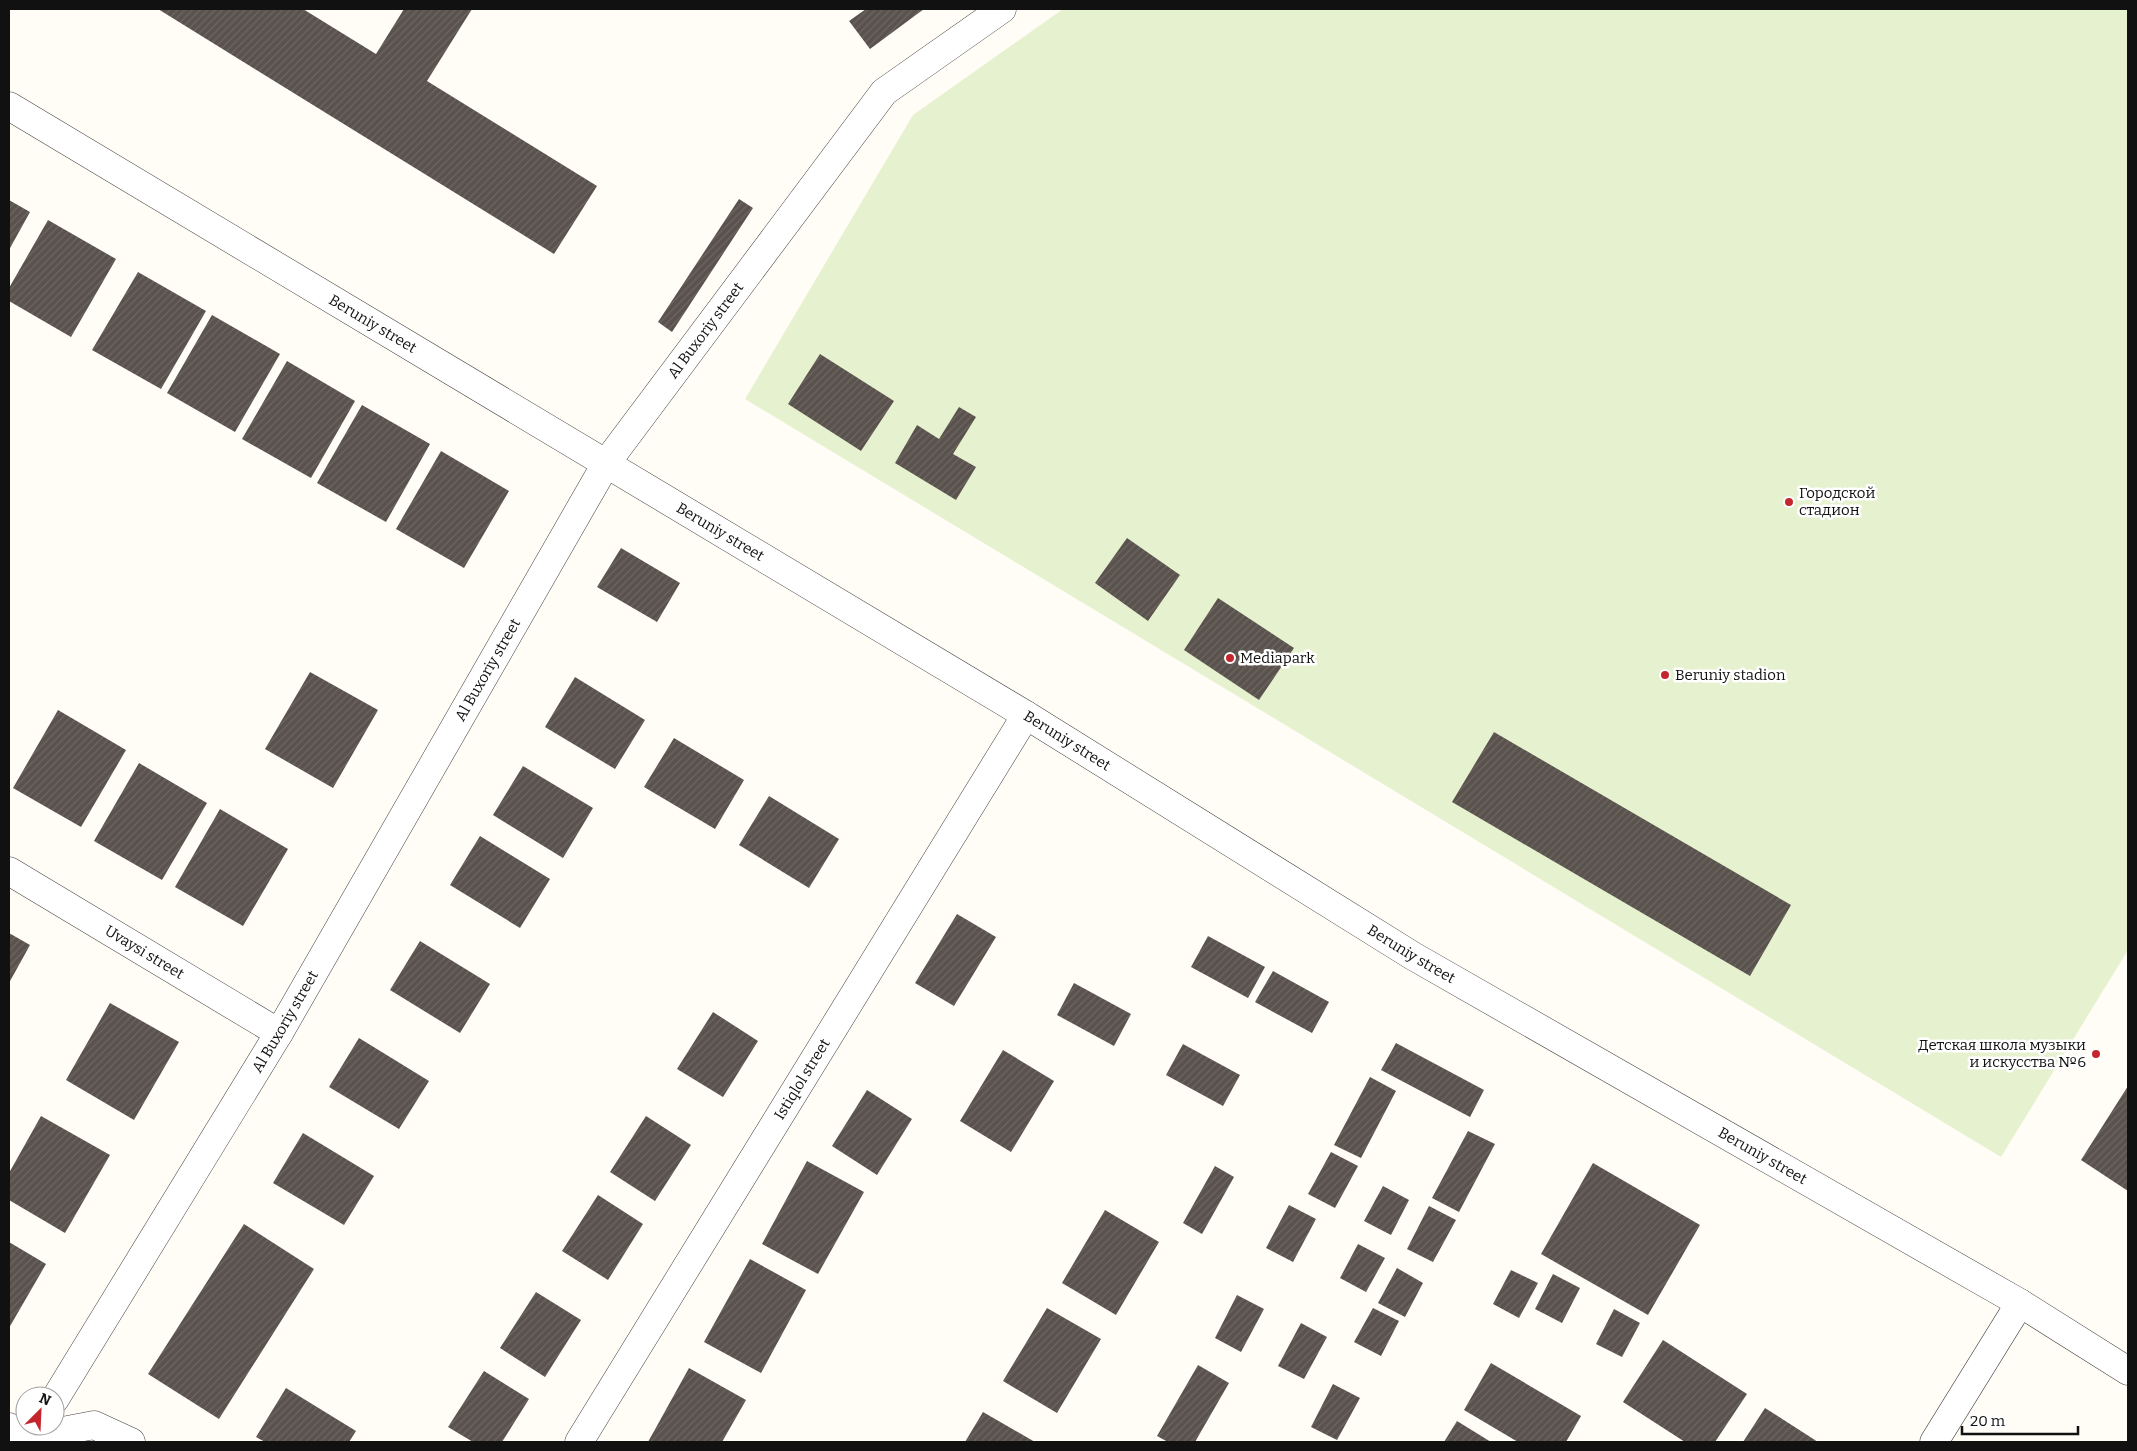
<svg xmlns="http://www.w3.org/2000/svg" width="2137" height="1451" viewBox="0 0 2137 1451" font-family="Bitter,serif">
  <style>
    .pitch { fill: #e6f2cf }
    .building { fill: url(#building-hatch) }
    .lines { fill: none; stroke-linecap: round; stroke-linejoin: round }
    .minor-casing { stroke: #444; stroke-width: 29 }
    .tertiary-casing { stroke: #444; stroke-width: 29 }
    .minor { stroke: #fff; stroke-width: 28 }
    .tertiary { stroke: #fff; stroke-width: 28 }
    .poi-dot { fill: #c4262e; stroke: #fff; stroke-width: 2 }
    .labels { text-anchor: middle; stroke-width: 5; stroke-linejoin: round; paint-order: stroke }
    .street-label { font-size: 15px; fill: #111; stroke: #fff }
    .poi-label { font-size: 15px; fill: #111; stroke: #fff; text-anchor: start }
  </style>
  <defs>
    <pattern id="building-hatch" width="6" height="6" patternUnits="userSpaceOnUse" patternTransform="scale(1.25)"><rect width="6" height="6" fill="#5a524d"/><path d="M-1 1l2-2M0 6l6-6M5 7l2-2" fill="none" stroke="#6d6662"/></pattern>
  </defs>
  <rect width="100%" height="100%" fill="#fffdf5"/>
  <path class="pitch" d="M1063,9H2128V950L2001,1157L745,399L913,115Z"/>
  <path class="building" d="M158,9H303L376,54L404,9H472L427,81L597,186L554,254Z
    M866,9H924L870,49L849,21Z
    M739,199L753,208L672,332L658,322Z
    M9,200L30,212L9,250Z
    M48,220L116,259L71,337L9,301V288Z
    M138,272L206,311L161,389L92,350Z
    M212,315L280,354L235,432L167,393Z
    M820,354L894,401L861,451L788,404Z
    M287,361L355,401L311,478L242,439Z
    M362,405L430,444L386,522L317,483Z
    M959,407L976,417L953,454L976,467L956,500L895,463L917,425L939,439Z
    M441,451L509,491L464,568L396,529Z
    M1127,538L1180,575L1148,621L1095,583Z
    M621,548L680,583L657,622L597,587Z
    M1218,598L1294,648L1259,700L1184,650Z
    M310,672L378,710L333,788L265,749Z
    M575,677L645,720L615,769L545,727Z
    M58,710L126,750L81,827L13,788Z
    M1494,732L1791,905L1750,976L1452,802Z
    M674,738L744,780L715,829L644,787Z
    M139,763L207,803L162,880L94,841Z
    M523,766L593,808L563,858L493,815Z
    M769,796L839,839L809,888L739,845Z
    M220,809L288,849L243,926L175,887Z
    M480,836L550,879L520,928L450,885Z
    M957,914L996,937L954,1006L915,983Z
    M9,933L30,945L9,983Z
    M1208,936L1265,967L1248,998L1191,967Z
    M420,941L490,984L460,1033L390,990Z
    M1273,971L1329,1002L1312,1033L1255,1002Z
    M1074,983L1131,1014L1114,1046L1057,1015Z
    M110,1003L179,1042L134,1120L66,1080Z
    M713,1012L758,1041L723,1097L677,1069Z
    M359,1038L429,1081L399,1129L329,1087Z
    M1396,1043L1484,1090L1470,1117L1381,1070Z
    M1183,1044L1240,1075L1223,1106L1166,1075Z
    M1003,1050L1054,1081L1011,1152L960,1121Z
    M1370,1077L1396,1091L1361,1158L1334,1145Z
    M2128,1086V1191L2081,1160Z
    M867,1090L912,1119L877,1175L832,1146Z
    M41,1116L110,1155L65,1233L9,1200V1173Z
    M646,1116L691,1145L655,1201L610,1172Z
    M1468,1131L1495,1144L1459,1212L1432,1198Z
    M303,1133L374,1176L344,1225L273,1183Z
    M1331,1152L1358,1166L1335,1208L1308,1194Z
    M807,1161L864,1192L818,1274L762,1244Z
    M1593,1163L1700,1225L1648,1315L1541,1254Z
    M1215,1166L1234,1177L1202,1234L1183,1223Z
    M1383,1186L1409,1200L1391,1235L1364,1221Z
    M598,1195L643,1224L608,1280L562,1251Z
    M1289,1205L1316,1219L1293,1262L1266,1248Z
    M1429,1206L1456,1220L1433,1262L1407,1249Z
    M1105,1210L1159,1242L1116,1315L1062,1283Z
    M244,1224L314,1269L219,1419L148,1374Z
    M9,1242L46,1264L9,1328Z
    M1358,1244L1385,1258L1366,1292L1340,1278Z
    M750,1259L806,1290L761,1373L704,1342Z
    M1397,1268L1423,1283L1405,1317L1378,1303Z
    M1511,1270L1538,1283L1519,1318L1493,1304Z
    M1553,1274L1580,1288L1562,1323L1535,1309Z
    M536,1292L581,1320L545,1377L500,1348Z
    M1237,1295L1264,1309L1241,1352L1215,1338Z
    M1047,1308L1101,1339L1057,1413L1003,1381Z
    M1373,1308L1399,1321L1381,1356L1354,1342Z
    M1614,1309L1640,1323L1622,1357L1596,1344Z
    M1301,1323L1327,1337L1304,1379L1278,1366Z
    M1663,1340L1747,1394L1715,1442H1685L1623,1402Z
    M1491,1363L1581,1416L1566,1442H1518L1464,1410Z
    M1198,1365L1229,1383L1195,1442H1168L1157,1436Z
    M689,1368L746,1400L722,1442H648Z
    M484,1371L529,1399L502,1442H473L448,1427Z
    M1333,1384L1360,1398L1337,1440L1311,1427Z
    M286,1388L356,1431L349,1442H265L256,1437Z
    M1765,1408L1818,1442H1743Z
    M983,1412L1035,1442H965Z
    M1457,1421L1491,1442H1444Z"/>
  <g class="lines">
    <defs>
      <g id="minor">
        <path id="s1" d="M9,871L279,1033"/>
        <path id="s2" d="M55,1399L279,1033L607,462L884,92L1002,9"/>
        <path d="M9,1427L31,1437L94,1425L131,1442"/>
        <path id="s3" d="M579,1442L1026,715"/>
        <path d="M1934,1442L2020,1303"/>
      </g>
      <g id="tertiary">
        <path id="s4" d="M9,106L1026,715L1413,956L2020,1303L2128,1371"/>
      </g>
    </defs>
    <use href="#minor" class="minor-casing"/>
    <use href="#tertiary" class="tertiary-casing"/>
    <use href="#minor" class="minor"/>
    <use href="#tertiary" class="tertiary"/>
  </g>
  <g class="poi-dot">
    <circle cx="1789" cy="502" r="5"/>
    <circle cx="1230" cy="658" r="5"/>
    <circle cx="1665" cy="675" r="5"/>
    <circle cx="2096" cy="1054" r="5"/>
  </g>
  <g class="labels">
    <g class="street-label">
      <text dy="5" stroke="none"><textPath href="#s4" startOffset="424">Beruniy street</textPath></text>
      <text dy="5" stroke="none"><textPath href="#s2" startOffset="1252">Al Buxoriy street</textPath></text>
      <text dy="5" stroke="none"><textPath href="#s4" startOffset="829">Beruniy street</textPath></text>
      <text dy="5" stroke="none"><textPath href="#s2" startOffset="848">Al Buxoriy street</textPath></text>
      <text dy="5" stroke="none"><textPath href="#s4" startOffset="1234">Beruniy street</textPath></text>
      <text dy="5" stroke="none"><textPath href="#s1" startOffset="158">Uvaysi street</textPath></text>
      <text dy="5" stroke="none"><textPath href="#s4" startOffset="1639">Beruniy street</textPath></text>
      <text dy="5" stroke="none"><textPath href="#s2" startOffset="442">Al Buxoriy street</textPath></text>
      <text dy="5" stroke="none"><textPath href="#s3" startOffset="426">Istiqlol street</textPath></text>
      <text dy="5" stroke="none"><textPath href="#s4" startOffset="2044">Beruniy street</textPath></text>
    </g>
    <g class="poi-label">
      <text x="1799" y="498">Городской<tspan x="1799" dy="17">стадион</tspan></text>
      <text x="1240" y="663">Mediapark</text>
      <text x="1675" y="680">Beruniy stadion</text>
      <text x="2086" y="1050" text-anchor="end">Детская школа музыки<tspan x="2086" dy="17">и искусства №6</tspan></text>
    </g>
  </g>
  <rect width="2137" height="1451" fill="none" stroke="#111111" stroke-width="20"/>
  <g transform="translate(40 1411) rotate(24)"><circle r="24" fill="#ffffff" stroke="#a0a0a0"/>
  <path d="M0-4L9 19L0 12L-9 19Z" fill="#c4262e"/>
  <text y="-8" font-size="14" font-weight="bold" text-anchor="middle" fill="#111111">N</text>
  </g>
  <path d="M1962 1426v8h116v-8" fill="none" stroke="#111111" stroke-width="2.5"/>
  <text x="1970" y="1426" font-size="15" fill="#111111" stroke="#ffffff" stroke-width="4" paint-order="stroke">20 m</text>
</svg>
